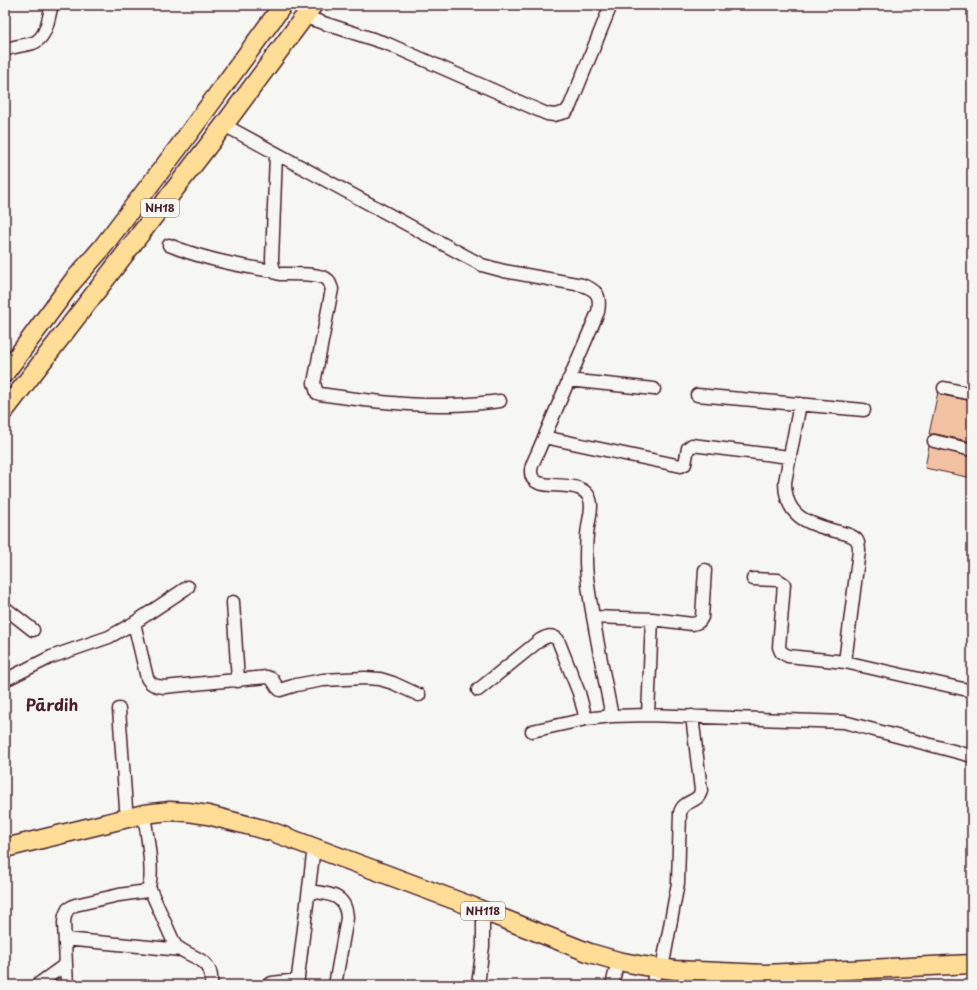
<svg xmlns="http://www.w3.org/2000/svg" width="977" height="990" viewBox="0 0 977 990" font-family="'Playpen Sans',sans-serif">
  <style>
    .building { fill: #f1c1a1; stroke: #4a1f2b }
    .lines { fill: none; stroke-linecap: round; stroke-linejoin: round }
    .minor-casing { stroke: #4a1f2b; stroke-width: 15 }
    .highway-casing { stroke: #4a1f2b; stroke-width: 21 }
    .minor { stroke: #f6f6f2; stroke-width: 12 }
    .highway { stroke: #fede96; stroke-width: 18 }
    .labels { text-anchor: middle; stroke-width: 3.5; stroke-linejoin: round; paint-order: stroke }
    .shield { fill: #f6f6f2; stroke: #7e6067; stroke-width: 1 }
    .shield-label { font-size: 11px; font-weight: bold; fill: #4a1f2b }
    .district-label { font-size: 16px; font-weight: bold; fill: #4a1f2b; stroke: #f6f6f2 }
  </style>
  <rect width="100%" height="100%" fill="#f6f6f2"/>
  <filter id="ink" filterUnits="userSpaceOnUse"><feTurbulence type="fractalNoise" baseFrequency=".025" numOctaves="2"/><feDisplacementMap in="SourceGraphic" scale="8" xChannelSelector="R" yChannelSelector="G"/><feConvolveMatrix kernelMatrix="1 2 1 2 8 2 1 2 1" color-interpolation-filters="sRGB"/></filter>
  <g filter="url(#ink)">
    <path class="building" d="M938,392L942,395L972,401V442L936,434H929Z
      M929,446L972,457V478L925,468Z"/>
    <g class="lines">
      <defs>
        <path id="minor" d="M305,17L388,44L547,114L554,115L566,112L570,106L611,5
          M5,50C14,46 23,46 33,43C47,38 48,18 52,5
          M224,125L482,265L504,271L582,285C597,290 601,295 598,312L537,454C535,459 531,465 531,471C530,499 590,470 591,506C591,512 589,520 588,527C586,538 586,549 586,560C586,579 590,598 593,617C599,650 605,683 612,716
          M276,154L272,260L273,267L276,273L280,274C291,274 321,273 328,280C330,283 331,286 332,289L314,383L317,393L320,394C362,400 405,406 448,405C465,405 483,403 500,401
          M169,245C203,259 238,266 274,271
          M568,380L654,389
          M944,388L972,394
          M697,395L864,410
          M800,404L785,482C785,516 806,523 835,531C842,533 851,534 856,539C859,542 859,547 859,551L845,662L972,691
          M544,437L681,466L685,464L688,448L692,445L789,457
          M934,441L972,450
          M753,579L778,580L784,584L779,647L781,652L788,656L845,662
          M233,602L238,681
          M5,608L33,630
          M593,617L652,619L692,624C698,623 700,622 702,617L705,570
          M134,623L147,678C151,685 156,686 164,687L267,677L272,679L277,687L280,690L296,685L323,680L365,678L380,679L393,683L419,695
          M5,680L51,657L109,637L134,623L188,587
          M478,690L540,640C547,636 552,634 558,640L579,693L586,719
          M119,709L126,808
          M648,715L652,619
          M532,731L586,719L612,716L648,715L844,722L972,756
          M149,887L175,945C191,960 214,956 211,985
          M309,891C328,894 346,893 347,918L335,985
          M65,939L181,950
          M664,958L678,883L680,813C683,799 699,804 701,790L692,716
          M37,985L66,964
          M67,985L64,923L65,915L68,909L75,905L119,895L147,891C156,878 146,831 144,814
          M268,985L272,983L298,980
          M297,985L314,847
          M478,985L483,946V911
          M612,985L618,961
          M653,985L655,968"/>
        <path id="highway" d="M5,373L73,281L101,249L178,148L283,5
          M5,410L224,125L313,5
          M5,848L144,814L170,811L188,812L208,815L270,831L471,906L590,953L618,961L644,966L675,970L765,974L972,964"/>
      </defs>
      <use href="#minor" class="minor-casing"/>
      <use href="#highway" class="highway-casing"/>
      <use href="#minor" class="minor"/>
      <use href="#highway" class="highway"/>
    </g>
  </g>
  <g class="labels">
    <g class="shield">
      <rect x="141" y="199" width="38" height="18" rx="3"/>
      <rect x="461" y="902" width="44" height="18" rx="3"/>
    </g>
    <g class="shield-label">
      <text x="160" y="212">NH18</text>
      <text x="483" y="915">NH118</text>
    </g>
    <g class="district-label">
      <text x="52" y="711">Pārdih</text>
    </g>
  </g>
  <rect width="977" height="990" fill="none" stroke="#f6f6f2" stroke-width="20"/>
  <rect x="10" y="10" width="957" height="970" fill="none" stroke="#4a1f2b" stroke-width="1.5" filter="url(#ink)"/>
</svg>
